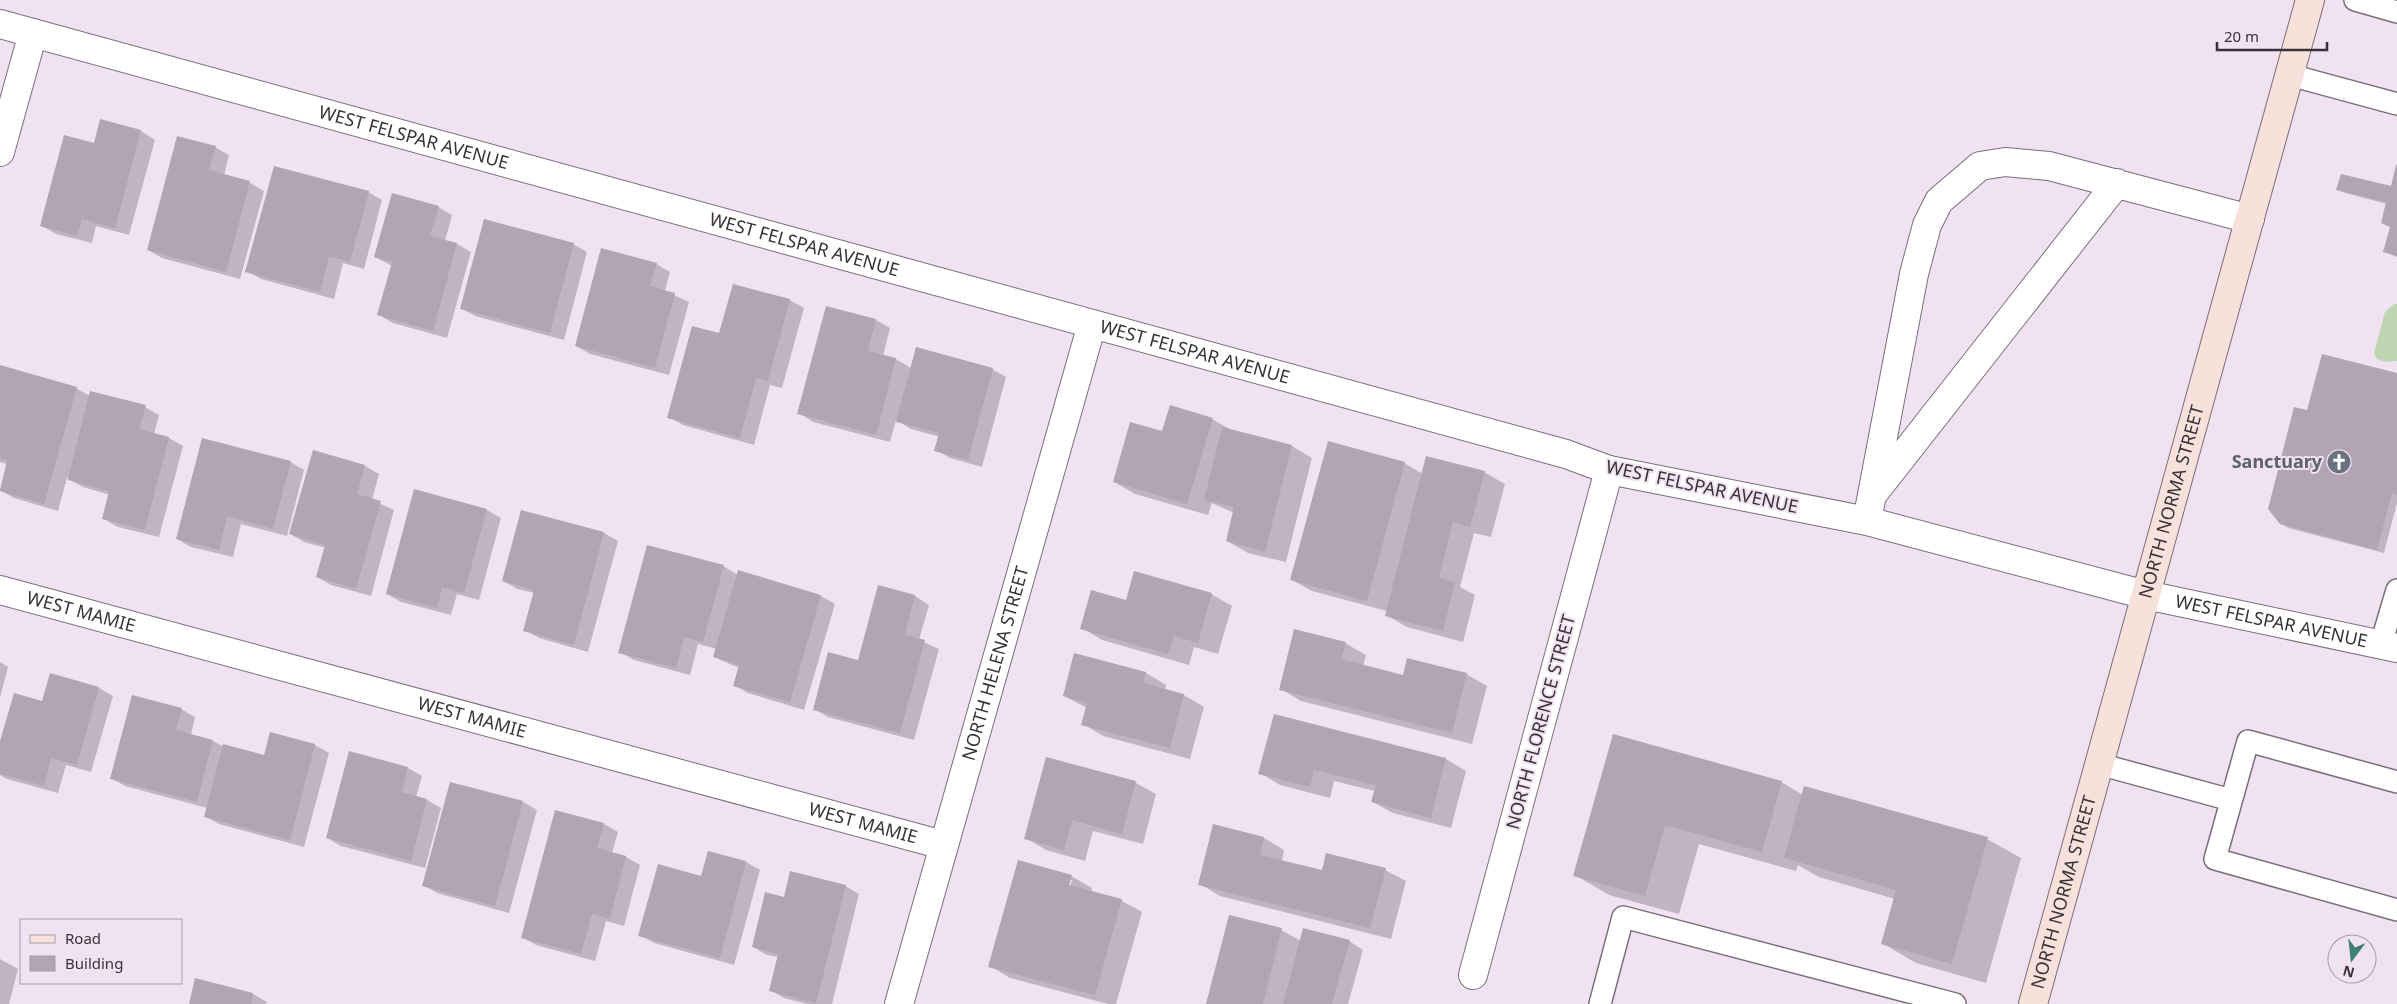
<svg xmlns="http://www.w3.org/2000/svg" width="2397" height="1004" viewBox="0 0 2397 1004" font-family="'Noto Sans',sans-serif">
  <style>
    .green { fill: #bed5b4 }
    .shadow { fill: #0003; fill-rule: evenodd }
    .building { fill: #b2a4b2 }
    .lines { fill: none; stroke-linecap: round; stroke-linejoin: round }
    .service-casing { stroke: #7b6e7b; stroke-width: 24 }
    .minor-casing { stroke: #7b6e7b; stroke-width: 30 }
    .tertiary-casing { stroke: #7b6e7b; stroke-width: 30 }
    .secondary-casing { stroke: #7b6e7b; stroke-width: 30 }
    .service { stroke: #fff; stroke-width: 21 }
    .minor { stroke: #fff; stroke-width: 28 }
    .tertiary { stroke: #fff; stroke-width: 28 }
    .secondary { stroke: #f7e2db; stroke-width: 28 }
    .labels { text-anchor: middle; stroke-width: 4; stroke-linejoin: round; paint-order: stroke }
    .street-label { font-size: 18px; fill: #383238; stroke: #f1e2f1 }
    .worship-label { font-size: 18px; font-weight: bold; fill: #5b616d; stroke: #f1e2f1; text-anchor: end }
  </style>
  <rect width="100%" height="100%" fill="#f1e2f1"/>
  <path class="green" d="M2394,304H2397V361L2386,362L2377,359L2374,353L2385,312Z"/>
  <path class="shadow" d="M101,121L141,131L155,140L129,235L96,226L92,243L56,234L42,226L95,145Z
    M215,147L229,155L224,176L250,183L264,191L240,279L162,258L148,250Z
    M2397,167V257L2385,252L2391,227L2382,223L2387,204L2345,193L2338,189L2392,188Z
    M368,192L382,200L364,269L343,263L334,299L261,279L247,271Z
    M438,207L452,215L445,241L457,244L471,252L447,338L393,323L379,315L392,266L375,257Z
    M573,244L587,252L564,340L475,316L461,308Z
    M656,264L670,272L665,291L689,302L669,375L590,354L576,346Z
    M733,285L790,300L804,308L782,388L770,385L754,445L683,425L669,417L720,335Z
    M827,307L876,320L890,328L883,356L896,359L911,368L992,369L1006,377L982,467L950,458L936,450L940,437L911,429L896,420L890,442L813,422L799,413Z
    M0,366L76,388L90,396L145,407L159,415L154,434L169,438L183,446L159,537L118,527L104,519L110,495L83,487L67,478L58,511L14,498L0,490L7,464L0,462Z
    M2397,374V503L2384,553L2288,528L2281,523L2308,411Z
    M1212,419L1233,431L1292,446L1312,458L1286,562L1248,553L1227,541L1234,513L1212,503L1208,515L1135,494L1114,482L1163,432Z
    M313,452L365,466L379,474L372,500L394,510L371,596L331,585L317,577L326,548L304,542L290,534Z
    M290,462L304,470L287,536L241,524L233,557L191,547L177,539Z
    M1404,463L1423,474L1484,472L1505,484L1491,537L1474,533L1460,587L1475,595L1463,642L1407,627L1386,615L1387,611L1312,591L1292,580Z
    M487,510L501,518L479,600L457,594L451,615L401,602L387,594Z
    M522,511L604,533L618,541L588,652L539,638L525,630L534,593L517,589L503,581Z
    M723,566L738,575L821,596L835,604L804,710L748,693L734,685L739,668L714,657L717,649L698,644L690,675L634,660L620,652Z
    M879,587L915,596L929,605L919,640L939,649L914,740L828,717L814,709L859,662Z
    M1211,594L1232,606L1218,654L1194,647L1189,665L1102,640L1082,628L1127,602Z
    M1345,643L1366,655L1363,666L1404,677L1466,674L1487,686L1472,744L1301,701L1281,689Z
    M1075,654L1146,673L1166,685L1165,690L1184,695L1204,707L1190,759L1103,736L1083,724L1087,708L1064,696Z
    M0,662L8,667L0,698Z
    M51,674L99,688L113,696L91,772L66,765L58,793L7,779L0,775V746L43,703Z
    M181,709L195,717L191,735L213,741L224,747L265,757L271,733L315,745L329,753L304,847L219,824L205,816L207,808L125,786L111,778Z
    M1614,736L1781,782L1803,795L1987,839L2021,858L1986,983L1916,963L1882,943L1895,899L1819,877L1798,865L1796,871L1699,844L1679,914L1609,895L1575,875Z
    M1047,758L1136,783L1156,794L1143,844L1093,831L1085,861L1046,850L1026,838Z
    M1446,759L1466,771L1451,828L1393,813L1373,802L1375,791L1334,781L1330,798L1280,785L1260,773Z
    M408,768L422,776L416,797L427,800L441,808L425,868L341,846L327,838Z
    M523,802L537,810L509,913L437,893L423,885Z
    M604,824L618,832L612,853L626,857L640,865L624,926L606,921L595,961L536,945L522,937Z
    M1214,826L1264,838L1284,850L1282,861L1323,872L1385,870L1406,881L1391,939L1220,896L1200,884Z
    M746,862L760,870L734,965L654,943L640,935L702,877Z
    M1071,876L1092,888L1091,892L1122,901L1142,912L1116,1004H1108L1010,978L990,966ZM1069,880H1072L1069,891Z
    M845,886L859,894L832,1004H807L784,998L770,990L779,957L767,955L753,947L784,899Z
    M1281,930L1301,941H1349L1363,950L1348,1004H1207Z
    M0,959L18,969L9,1004H0Z
    M196,980L253,994L267,1002L266,1004H190Z"/>
  <path class="building" d="M100,119L141,130L115,228L82,219L77,236L40,226L64,135L94,143Z
    M177,136L216,146L209,170L250,181L226,272L147,250Z
    M2396,165H2397V256L2383,252L2390,227L2381,223L2386,202L2336,190L2341,174L2391,186Z
    M274,166L369,191L350,262L329,256L320,292L245,272Z
    M392,193L439,206L430,236L457,243L433,331L377,315L392,262L374,257Z
    M484,219L574,243L550,333L460,309Z
    M601,248L657,263L650,286L675,293L655,368L575,346Z
    M733,284L790,299L768,381L756,378L740,438L667,418L692,326L719,333Z
    M826,306L876,319L868,351L896,358L876,435L797,414Z
    M916,347L993,368L968,460L934,451L939,433L896,422Z
    M2322,354L2397,373V495L2392,493L2377,550L2280,524L2268,509L2294,407L2307,410Z
    M0,365L77,387L44,504L0,491L7,460L0,459Z
    M90,391L146,405L139,429L169,437L145,530L102,519L109,491L68,480Z
    M1170,405L1213,418L1187,504L1113,482L1130,422L1162,431Z
    M1222,427L1292,445L1265,552L1226,541L1234,507L1204,500Z
    M202,438L291,461L273,529L227,516L219,550L176,539Z
    M1328,441L1405,462L1367,601L1290,580Z
    M313,450L365,465L357,494L381,501L356,589L316,577L325,545L289,534Z
    M1426,456L1485,471L1470,527L1453,522L1439,578L1455,582L1443,631L1385,616Z
    M414,489L487,509L464,593L442,587L437,608L386,594Z
    M521,510L604,532L574,645L523,631L534,590L502,581Z
    M647,545L724,565L703,642L684,637L676,668L618,653Z
    M738,570L821,595L790,702L733,686L739,665L713,657Z
    M1134,571L1212,593L1198,643L1174,636L1168,654L1080,629L1091,590L1126,600Z
    M878,585L915,595L905,635L925,640L900,733L813,710L828,652L858,660Z
    M1294,629L1346,642L1341,659L1403,675L1407,658L1467,673L1452,733L1279,690Z
    M1074,653L1146,672L1143,683L1184,694L1170,748L1081,725L1087,703L1063,696Z
    M50,673L99,687L77,765L51,758L44,786L0,774V741L14,693L42,701Z
    M132,695L182,708L176,730L213,740L197,802L110,779Z
    M1274,714L1446,758L1431,818L1371,802L1376,785L1314,770L1310,787L1258,774Z
    M270,732L315,744L290,840L204,817L223,744L264,755Z
    M1613,734L1782,781L1762,852L1665,825L1645,896L1573,876Z
    M349,751L408,767L402,792L427,799L411,861L326,838Z
    M1046,757L1136,781L1122,834L1072,820L1064,850L1024,839Z
    M450,782L523,801L495,906L422,886Z
    M1804,786L1988,837L1952,964L1881,944L1896,890L1784,858Z
    M555,810L604,823L597,848L626,856L610,919L592,914L581,954L521,938Z
    M1213,824L1264,837L1260,855L1322,870L1326,853L1386,868L1370,928L1198,885Z
    M708,851L746,861L720,958L638,936L658,864L701,876Z
    M1018,860L1072,875L1069,885L1122,899L1095,995L988,967Z
    M790,871L846,885L816,1003L769,991L778,954L752,947L765,892L784,897Z
    M1229,915L1282,928L1263,1004H1206Z
    M1303,928L1350,940L1332,1004H1283Z
    M195,978L253,993L251,1004H189Z"/>
  <g class="lines">
    <defs>
      <path id="service" d="M2355,0L2397,12
        M2290,75L2397,104
        M2381,644L2397,590
        M2099,764L2231,800
        M2397,782L2248,741L2215,859L2397,910
        M1600,1004L1623,917L1955,1004"/>
      <g id="minor">
        <path id="s1" d="M0,24L1566,454L1609,470L1473,975"/>
        <path d="M0,152L33,33"/>
        <path id="s2" d="M0,590L943,845"/>
        <path id="s3" d="M2146,595L2397,648"/>
        <path id="s4" d="M899,1004L1092,324"/>
      </g>
      <path id="tertiary" d="M1609,470L1867,521L2146,595
        M1873,494L2117,183
        M1867,521L1914,274L1927,225L1939,201L1980,166L2005,162L2049,166L2250,219"/>
      <g id="secondary">
        <path id="s5" d="M2033,1004L2310,0"/>
      </g>
    </defs>
    <use href="#service" class="service-casing"/>
    <use href="#minor" class="minor-casing"/>
    <use href="#tertiary" class="tertiary-casing"/>
    <use href="#secondary" class="secondary-casing"/>
    <use href="#service" class="service"/>
    <use href="#minor" class="minor"/>
    <use href="#tertiary" class="tertiary"/>
    <use href="#secondary" class="secondary"/>
  </g>
  <defs>
    <symbol id="church-disc" viewBox="-11 -11 22 22"><circle r="9.5" fill="#6b7280" stroke="#f1e2f1"/><path d="M-1.2-6h2.4v3.5h3.3v2.4h-3.3V6h-2.4V-.1h-3.3v-2.4h3.3Z" fill="#fff"/></symbol>
  </defs>
  <g fill-rule="evenodd">
    <use href="#church-disc" x="2325" y="448" width="28" height="28"/>
  </g>
  <g class="labels">
    <g class="street-label">
      <text dy="6" stroke="none"><textPath href="#s1" startOffset="429">WEST FELSPAR AVENUE</textPath></text>
      <text dy="6" stroke="none"><textPath href="#s1" startOffset="834">WEST FELSPAR AVENUE</textPath></text>
      <text dy="6" stroke="none"><textPath href="#s1" startOffset="1239">WEST FELSPAR AVENUE</textPath></text>
      <text transform="translate(1702 487) rotate(12)" y="6">WEST FELSPAR AVENUE</text>
      <text dy="6" stroke="none"><textPath href="#s5" startOffset="521">NORTH NORMA STREET</textPath></text>
      <text dy="6" stroke="none"><textPath href="#s2" startOffset="84">WEST MAMIE</textPath></text>
      <text dy="6" stroke="none"><textPath href="#s3" startOffset="128">WEST FELSPAR AVENUE</textPath></text>
      <text dy="6" stroke="none"><textPath href="#s4" startOffset="354">NORTH HELENA STREET</textPath></text>
      <text dy="6" stroke="none"><textPath href="#s2" startOffset="489">WEST MAMIE</textPath></text>
      <text transform="translate(1541 722) rotate(-75)" y="6">NORTH FLORENCE STREET</text>
      <text dy="6" stroke="none"><textPath href="#s2" startOffset="894">WEST MAMIE</textPath></text>
      <text dy="6" stroke="none"><textPath href="#s5" startOffset="116">NORTH NORMA STREET</textPath></text>
    </g>
    <g class="worship-label">
      <text x="2322" y="468">Sanctuary</text>
    </g>
  </g>
  <rect x="20" y="919" width="162" height="65" fill="#f1e2f1" stroke="#a79ca7"/>
  <rect x="30" y="935" width="25" height="8" fill="#f7e2db" stroke="#a79ca7"/>
  <text x="65" y="944" font-size="15" fill="#383238">Road</text>
  <rect x="30" y="956" width="25" height="15" fill="#b2a4b2" stroke="#a79ca7"/>
  <text x="65" y="969" font-size="15" fill="#383238">Building</text>
  <g transform="translate(2352 959) rotate(195)"><circle r="24" fill="#f1e2f1" stroke="#a79ca7"/>
  <path d="M0-4L9 19L0 12L-9 19Z" fill="#3e7f6f"/>
  <text y="-8" font-size="14" font-weight="bold" text-anchor="middle" fill="#383238">N</text>
  </g>
  <path d="M2217 42v8h110v-8" fill="none" stroke="#383238" stroke-width="2.5"/>
  <text x="2224" y="42" font-size="15" fill="#383238" stroke="#f1e2f1" stroke-width="4" paint-order="stroke">20 m</text>
</svg>
